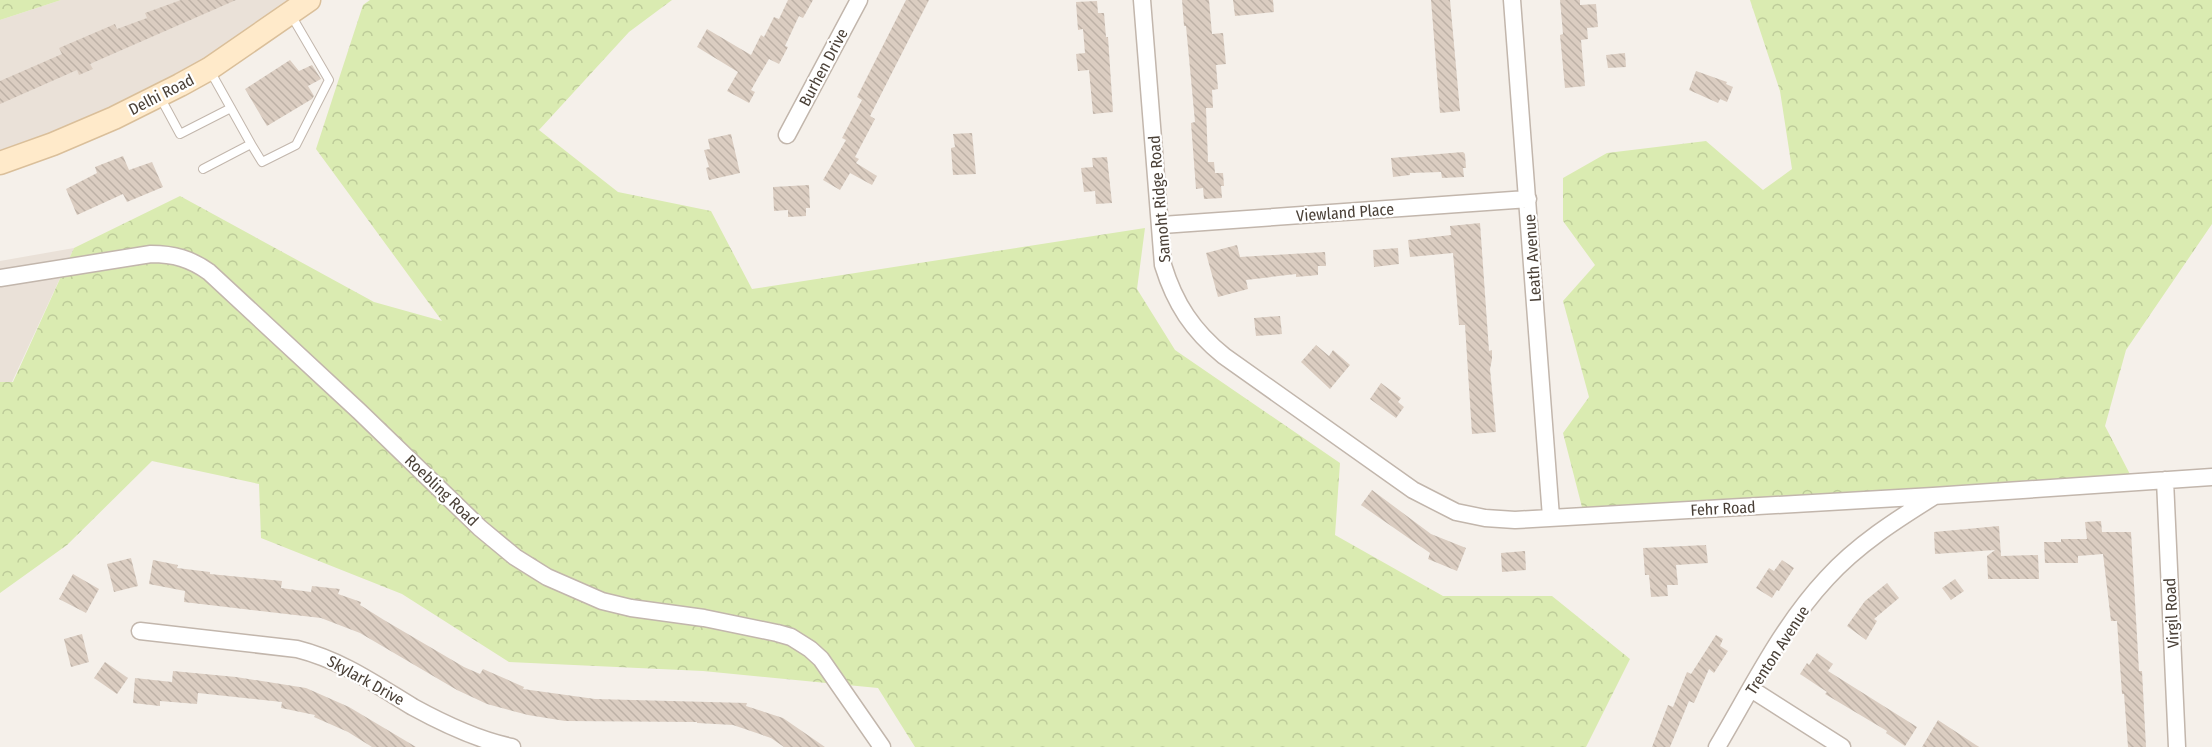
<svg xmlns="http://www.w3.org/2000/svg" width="2212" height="747" viewBox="0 0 2212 747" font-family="'Fira Sans Condensed',sans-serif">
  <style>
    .residential { fill: #eae1d8 }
    .forest { fill: url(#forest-crowns) }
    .building { fill: url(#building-back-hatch) }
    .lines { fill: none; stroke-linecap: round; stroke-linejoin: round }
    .lane-casing { stroke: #c2b6ac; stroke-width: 10 }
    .street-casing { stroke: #c2b6ac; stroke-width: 19 }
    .secondary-casing { stroke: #dabf9a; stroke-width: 25 }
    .lane { stroke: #fff; stroke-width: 8 }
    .street { stroke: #fff; stroke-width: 16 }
    .secondary { stroke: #ffeaca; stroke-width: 22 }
    .labels { text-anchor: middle; stroke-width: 4.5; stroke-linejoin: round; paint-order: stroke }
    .street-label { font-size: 16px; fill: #4a4037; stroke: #fff }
  </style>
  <defs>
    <pattern id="forest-crowns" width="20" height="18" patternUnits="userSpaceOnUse" patternTransform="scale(1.5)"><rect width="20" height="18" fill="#daebb1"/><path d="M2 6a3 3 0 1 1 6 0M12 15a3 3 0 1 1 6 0" fill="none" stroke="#bdcb99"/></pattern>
    <pattern id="building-back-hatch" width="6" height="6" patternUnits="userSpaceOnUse" patternTransform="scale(1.5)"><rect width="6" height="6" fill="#dbcdc1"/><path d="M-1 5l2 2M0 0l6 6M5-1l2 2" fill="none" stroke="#bdb1a6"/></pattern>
  </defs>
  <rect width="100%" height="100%" fill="#f5f0ea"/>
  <path class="residential" d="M61,0H309L209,69L0,163V20Z
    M74,248L12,382H0V261Z"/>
  <path class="forest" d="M0,0H61L0,20Z
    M370,0H672L629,32L539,130L618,192L711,211L752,289L1145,228L1137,289L1175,350L1340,463L1335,535L1443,596H1552L1630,659L1586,747H915L878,688L703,671L509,662L402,594L261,538L259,484L152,461L67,545L0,593V382H13L74,248L180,196L374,302L442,321L316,149L363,5Z
    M1750,0H2212V224L2126,350L2105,426L2134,482L1584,515L1563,433L1589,397L1563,301L1595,265L1563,221V178L1607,153L1706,141L1763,190L1792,169L1780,91Z"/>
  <path class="building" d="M181,0H236L99,60L90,64L93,69L79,75L77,70L0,104V81L62,54L59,48L115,24L117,29L147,18L145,13Z
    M788,0H813L803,18L799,16L785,46L788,47L779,64L769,59L751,90L755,92L749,103L727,91L738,72L697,47L707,29L751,55L761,35L764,37L774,17L779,19Z
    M906,0H929L870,116L875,119L855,157L859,159L856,163L877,176L872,185L850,173L840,190L823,180L846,140L842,138L862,100L857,97Z
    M1182,0H1209L1212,34L1223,33L1226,64L1216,65L1218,89L1212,90L1213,108H1206L1208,162H1214L1215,173H1223L1224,186H1221L1222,198L1204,199L1203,188L1196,189L1191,123L1195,122L1186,26H1184Z
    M1233,0H1273L1274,12L1235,16Z
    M1431,0H1450L1460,111L1440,113Z
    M1560,0H1580V5L1596,4L1598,27L1587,28L1588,39L1581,40L1585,86L1565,88L1560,35L1563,34Z
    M1097,1L1098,13H1104L1106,37H1108L1113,112L1093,114L1089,70L1078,71L1076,54L1085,53L1083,29L1078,30L1076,2Z
    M1625,53L1626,67L1608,68L1606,55Z
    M290,60L299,71L312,65L321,79L308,86L314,96L312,99L267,126L245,89Z
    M1696,71L1727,82L1726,84L1733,87L1727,102L1720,99L1718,103L1689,90Z
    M972,133L976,174L953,175L951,148L955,147L953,134Z
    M731,134L740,173L709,180L706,168L709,167L704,150L710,149L708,139Z
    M1463,152L1465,154L1466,168H1463L1464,177L1442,178L1441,172L1410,173V175L1393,177L1391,158Z
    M123,156L129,170L152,162L163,187L127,202L123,194L77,215L66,189L97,173L95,167Z
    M1107,157L1112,203L1096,204L1095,191L1084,192L1081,168L1093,167L1092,158Z
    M809,185L810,208H806V216L788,217V210L774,211L773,187Z
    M1480,223L1489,351L1492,350V359L1490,369L1496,432L1472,434L1465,325H1459L1453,253L1410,257L1408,240L1451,235L1450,226Z
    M1237,245L1240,257L1325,252L1326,266H1318V275L1296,277V274L1246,280L1248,289L1218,297L1206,253Z
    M1398,248L1399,264L1374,267L1373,250Z
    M1280,316L1282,334L1256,336L1254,318Z
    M1316,345L1329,356L1333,350L1350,365L1330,389L1301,362Z
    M1381,383L1401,398L1398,402L1404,407L1396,418L1370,399Z
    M1372,490L1431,534L1466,548L1457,571L1428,559L1430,553L1361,505Z
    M2101,521L2102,532H2131L2139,671H2142L2146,747H2128L2124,694H2122L2117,621H2111L2103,554L2078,556V563H2045L2044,542H2061V539H2087L2085,522Z
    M1999,526L2001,556L2038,555L2039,579H1988L1987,556L1995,550L1935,554L1934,532Z
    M1706,545L1708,563L1676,565L1678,585H1667L1668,596L1651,597L1649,575H1645L1643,548Z
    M1525,551L1526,570L1502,572L1501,553Z
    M131,558L138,586L114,592L107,564Z
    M153,560L178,565L177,568L210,572V574L282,581L281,588L311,592L312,586L340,589L338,594L361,602L360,605L384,620L464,667L480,674L483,669L524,687L523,689L595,699L747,703L746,706L783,718L825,747H784L771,738L733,725L697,723V722L565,721L528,715L487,704L457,690L360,633L321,618L184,602L185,591L149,584Z
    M1782,560L1794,568L1779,591L1777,590L1772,598L1756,588L1769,568L1774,571Z
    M73,574L99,589L86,613L59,599Z
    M1955,579L1964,591L1951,600L1942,588Z
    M1887,583L1899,598L1874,619L1877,621L1866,640L1847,626L1865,601Z
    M82,634L89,662L71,667L64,639Z
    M1716,635L1723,639L1720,646L1728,651L1714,673L1709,669L1694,703L1689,701L1670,747H1652L1668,705L1673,707L1687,672L1691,674Z
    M1817,653L1833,664L1828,671L1917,727L1905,746L1886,733L1887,731L1825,694L1827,692L1800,674L1807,663L1809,665Z
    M105,662L128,678L117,694L94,678Z
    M173,671L236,677L306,688L349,707L416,747H372L348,732L314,717L315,715L281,708L282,702L198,693L197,704L160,701V706L133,703L135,678L172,682Z
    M1938,720L1979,747H1922Z"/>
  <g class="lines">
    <defs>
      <path id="lane" d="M160,97L180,134L231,108
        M251,144L262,162L296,145L329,80L291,15
        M203,169L251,144L209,69"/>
      <path id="street" d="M1142,0L1163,265C1175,304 1193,331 1224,356L1413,490L1456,512L1485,518L1515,520L1933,496L2212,477
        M1512,0L1551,517
        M787,135L859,0
        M1162,225L1528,199
        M0,278L151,254C174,254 191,259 209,272L360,412L480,528L515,557L547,577L602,601L631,608L704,618L777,633L791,637L810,649L821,659L882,747
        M2165,480L2177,747
        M140,631L297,649C341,660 375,684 413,707C444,724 478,740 512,747
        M1751,689L1842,747
        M1717,747C1751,690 1781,627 1827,578C1857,545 1896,520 1933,497"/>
      <path id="secondary" d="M0,163L53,144L114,118L180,85L209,69L309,0"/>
    </defs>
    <use href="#lane" class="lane-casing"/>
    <use href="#street" class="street-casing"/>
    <use href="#secondary" class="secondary-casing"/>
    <use href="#lane" class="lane"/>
    <use href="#street" class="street"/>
    <use href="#secondary" class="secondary"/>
  </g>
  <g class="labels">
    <g class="street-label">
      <text transform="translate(823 67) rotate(-62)" y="6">Burhen Drive</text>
      <text transform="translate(161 94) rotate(-27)" y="6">Delhi Road</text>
      <text transform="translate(1159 199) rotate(-95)" y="6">Samoht Ridge Road</text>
      <text transform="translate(1345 212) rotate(-4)" y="6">Viewland Place</text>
      <text transform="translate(1532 258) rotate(-94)" y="6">Leath Avenue</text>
      <text transform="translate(442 490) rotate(44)" y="6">Roebling Road</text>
      <text transform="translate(1723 508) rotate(-3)" y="6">Fehr Road</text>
      <text transform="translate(2171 613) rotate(-93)" y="6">Virgil Road</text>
      <text transform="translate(1777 650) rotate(-57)" y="6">Trenton Avenue</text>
      <text transform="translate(366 680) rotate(29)" y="6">Skylark Drive</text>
    </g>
  </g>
</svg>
